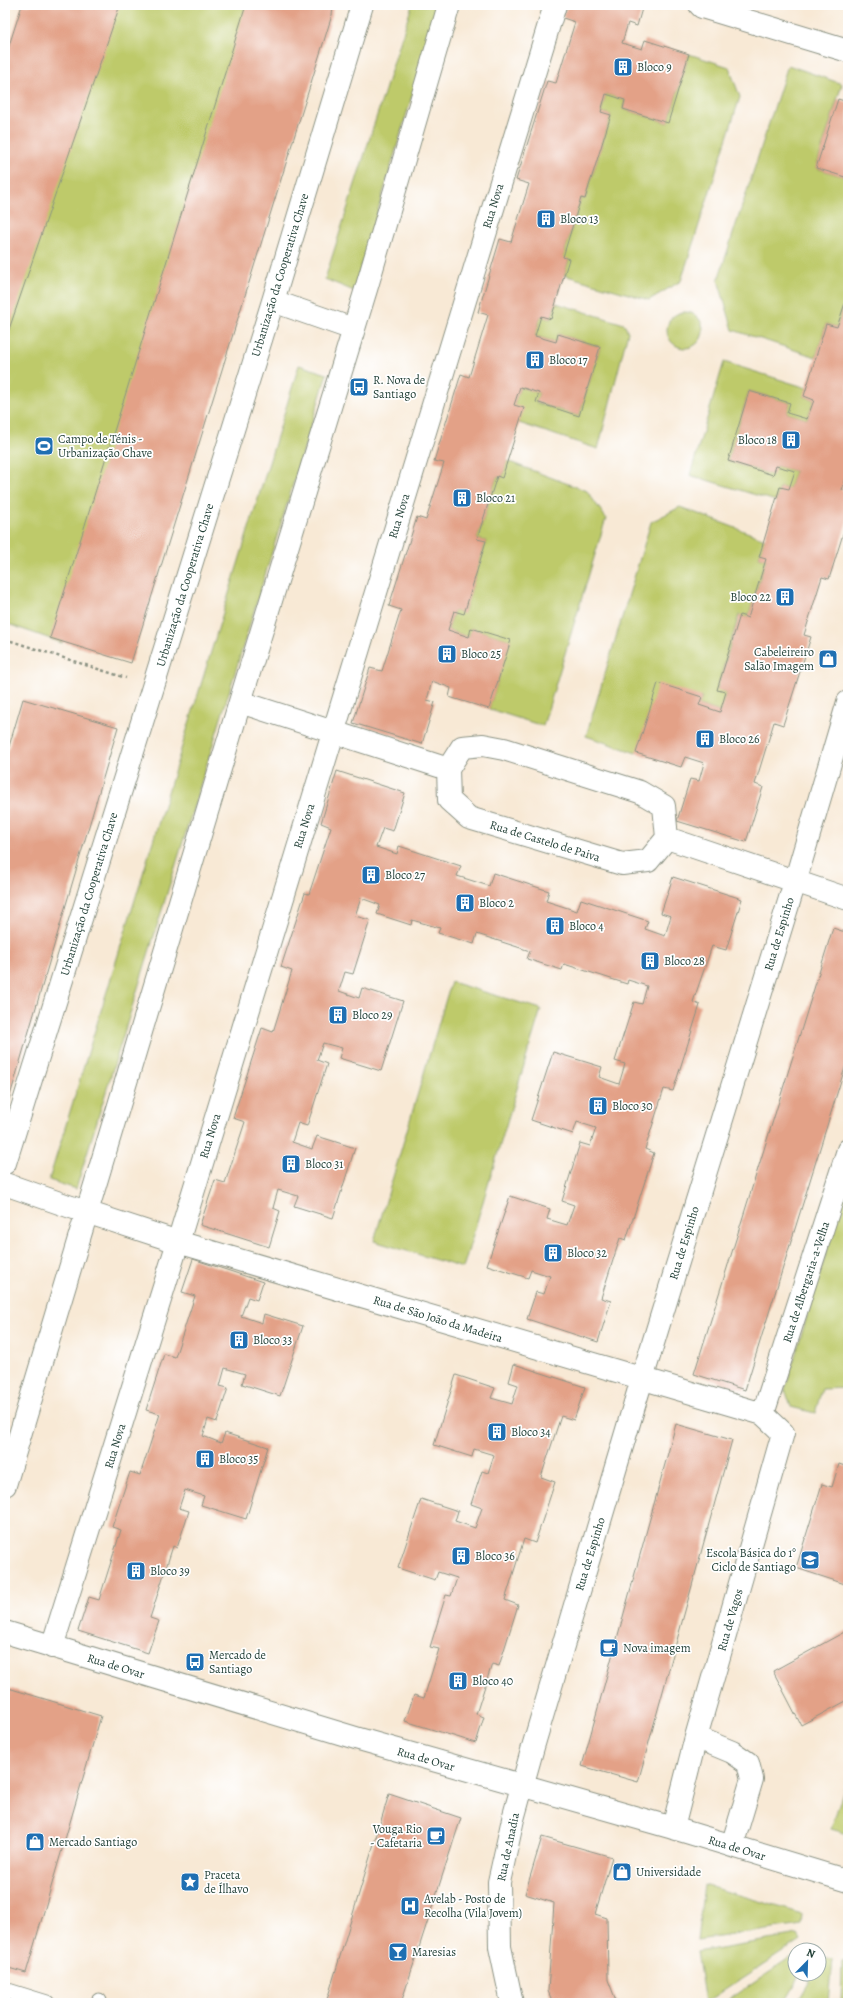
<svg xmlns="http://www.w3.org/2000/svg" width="853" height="2008" viewBox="0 0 853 2008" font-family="Alegreya,serif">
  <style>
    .green { fill: #beca6b; stroke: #6e8450 }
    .building { fill: #e3a187 }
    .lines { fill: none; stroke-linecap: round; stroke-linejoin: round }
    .lane-casing { stroke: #8c9384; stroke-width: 17 }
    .street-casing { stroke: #8c9384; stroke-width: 24 }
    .path { stroke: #8c9384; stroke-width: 2.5; stroke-dasharray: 3 3; stroke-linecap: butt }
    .lane { stroke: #fff; stroke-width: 15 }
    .street { stroke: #fff; stroke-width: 22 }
    .labels { text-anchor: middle; stroke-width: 3.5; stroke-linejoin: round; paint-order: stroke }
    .poi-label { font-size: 12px; fill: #1f3d34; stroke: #fff; text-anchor: start }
    .street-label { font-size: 12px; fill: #1f3d34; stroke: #fff }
  </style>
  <rect width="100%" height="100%" fill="#fff"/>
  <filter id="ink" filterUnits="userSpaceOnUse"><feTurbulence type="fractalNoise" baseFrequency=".025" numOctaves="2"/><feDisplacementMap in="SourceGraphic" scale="8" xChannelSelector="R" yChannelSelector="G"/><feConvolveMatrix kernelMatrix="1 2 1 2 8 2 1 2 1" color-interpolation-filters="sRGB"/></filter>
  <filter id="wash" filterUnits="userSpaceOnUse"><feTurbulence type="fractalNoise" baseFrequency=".012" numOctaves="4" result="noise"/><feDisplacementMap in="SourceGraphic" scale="16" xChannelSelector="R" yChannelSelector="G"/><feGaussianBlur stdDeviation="0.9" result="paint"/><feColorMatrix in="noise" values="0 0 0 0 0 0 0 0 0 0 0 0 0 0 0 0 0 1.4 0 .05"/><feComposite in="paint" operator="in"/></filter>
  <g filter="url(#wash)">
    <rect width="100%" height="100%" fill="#f8e9d5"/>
    <path class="green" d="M98,5H247L62,643L5,623V312Z
      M412,5H439L354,291L325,279Z
      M689,54L729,67L740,97L681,281L649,300L564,275L569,260L563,257L581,198L585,199L611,115L601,112L606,94L625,100L623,109L668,123Z
      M788,65L842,84L816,168L848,178V257L846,264L848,265V293L837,327L826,324L816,357L733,330L718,280Z
      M556,303L624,324L628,332L598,449L519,423L514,405L520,387L539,393L536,403L579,416L600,347L558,334L556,342L535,336L541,316L551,319Z
      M667 330a18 18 0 1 1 36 0a18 18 0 1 1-36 0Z
      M724,362L807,388L804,396L814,400L807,419L787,413L790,403L749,391L728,461L772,475L776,466L795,471L789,489L780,487L776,501L690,475Z
      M299,365L327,374L76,1189L49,1180Z
      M507,461L587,491L606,518L543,726L489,709L510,640L471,628L469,637L448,630L454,611L464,613L486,541L477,539L497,476L502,478Z
      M680,507L765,539L759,557L766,559L748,618L739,615L717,689L726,692L720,712L699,705L702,697L636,753L586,736L651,522Z
      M451,982L541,1009L463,1268L374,1241Z
      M848,1181V1388L822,1389L815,1413L791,1407L785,1389Z
      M848,1776V1834L831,1829Z
      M704,1885L803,1914L802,1925L697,1940Z
      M798,1935L801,1940L705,2003L697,1952Z
      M795,1955V1974H800L783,2003H724Z
      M824,1957L832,1959L828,2003H797L814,1974H819V1966Z
      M848,1960V2003H841L842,1962Z"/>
    <g id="blocks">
      <path class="building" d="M22,5H120L5,341V58Z
        M246,5H333L332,15L131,663L50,638Z
        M567,5H643L637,26L628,23L622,43L642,49L645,40L689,54L668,123L623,109L625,100L606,94L601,112L611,115L585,199L581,198L563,257L569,259L551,319L541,316L535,336L556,342L558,334L600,347L579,416L536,402L539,393L520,387L514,405L524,408L502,478L497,476L477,539L486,541L464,614L454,611L448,630L469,637L471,628L511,640L489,709L449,697L451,688L432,681L427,700L435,702L422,744L353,723L370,668L382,671L401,610L389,606L417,517L426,520L444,463L434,461L461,374L469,377L488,315L478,312L500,239L511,242L529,184L516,180L547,81L556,83L575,22L563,18Z
        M838,99L848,102V178L816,168Z
        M848,294V471L842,490L848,491V518L829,579L822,577L804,635L811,637L783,725L774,722L755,784L763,787L746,842L677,821L690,779L699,781L704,763L685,757L681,767L636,753L658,683L702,697L699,705L720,712L726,692L717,690L740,615L748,618L766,559L759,557L780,487L789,489L795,471L776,466L773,475L728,461L749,391L790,403L787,413L807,419L814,400L804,396L826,324L837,327Z
        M23,699L118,727L5,1113V760Z
        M337,771L405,793L393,831L383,828L376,847L397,854L399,846L461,866L457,876L489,886L493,873L549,891L546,901L577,911L581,899L648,921L645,929L665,936L671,916L661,913L673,877L742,899L726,950L712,946L693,1002L700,1005L673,1091L664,1089L645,1149L654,1153L626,1240L620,1238L601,1298L611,1301L598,1342L527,1319L536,1292L544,1294L550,1276L531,1270L528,1278L487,1265L510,1196L550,1209L547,1219L567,1225L574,1205L562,1201L580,1143L590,1146L596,1128L577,1122L573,1134L531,1120L553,1052L602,1067L599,1077L619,1084L625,1064L615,1061L634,1002L642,1004L647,986L628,980L627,984L564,964L562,970L527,959L530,951L477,934L474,944L438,933L440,928L412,920L411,925L377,914L380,905L361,898L355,916L370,920L353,974L345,972L339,991L359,998L362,988L403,1001L381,1071L339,1058L342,1048L323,1043L317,1060L327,1064L307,1126L298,1123L292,1142L312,1149L317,1136L355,1148L333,1218L294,1206L298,1196L278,1190L273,1208L280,1211L269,1247L200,1225L215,1180L225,1183L245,1122L233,1118L262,1028L273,1032L292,971L281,967L305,893L309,894L331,827L321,823Z
        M833,928L848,933V1058L745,1390L694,1374Z
        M193,1259L263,1282L257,1300L248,1297L241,1316L262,1323L264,1314L303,1326L280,1396L242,1384L245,1374L225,1368L220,1386L228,1388L217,1422L208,1419L203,1436L221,1443L225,1433L268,1447L246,1519L201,1505L204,1496L185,1490L179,1508L189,1511L177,1548L173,1546L150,1618L159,1621L148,1653L78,1631L89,1597L99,1600L121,1530L112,1527L130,1472L140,1475L160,1414L146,1410L164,1354L175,1357L195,1296L182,1292Z
        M514,1364L585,1387L574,1420L561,1416L541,1477L555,1482L535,1543L524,1539L505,1600L518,1605L499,1666L492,1664L476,1714L484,1717L476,1743L405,1721L414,1695L424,1698L439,1649L430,1647L446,1595L451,1596L457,1578L438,1572L435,1580L398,1568L421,1499L458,1511L455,1521L475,1528L482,1508L471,1504L482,1471L488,1473L494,1455L474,1449L472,1457L434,1445L456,1375L495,1388L491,1398L512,1404L518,1385L509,1382Z
        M676,1424L732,1440L638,1782L582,1766Z
        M839,1464L848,1467V1585L796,1568L822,1484L832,1487Z
        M848,1630V1700L801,1725L773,1671Z
        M5,1687L101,1716L26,1973L5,1967Z
        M389,1794L461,1818L401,2003H326Z
        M542,1837L612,1857L595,1914L607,1918L608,1980L617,2003H553L548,1991L554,1903L525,1894Z"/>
    </g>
  </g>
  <g filter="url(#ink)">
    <use href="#blocks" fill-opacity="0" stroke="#8c9384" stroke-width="1"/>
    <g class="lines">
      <defs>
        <path id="lane" d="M5,1990L47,2003
          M99,2003V2001"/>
        <path id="street" d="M700,5L702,7L848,51
          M273,301L353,329
          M240,702L448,769
          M483,745L504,749L640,792L664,806L667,838L648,861L622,864L469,818L449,800L448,769L462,747Z
          M667,838L848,899
          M5,1163L273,301L362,5
          M5,1184L68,1206L178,1242L763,1414L783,1433L696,1737L673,1828
          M763,1414L848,1150
          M5,1485L240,702L367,286L449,5
          M5,1632L359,1739L673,1828L848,1881
          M52,1647L178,1242L555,5
          M696,1737L732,1752L748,1763L752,1779L732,1846
          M512,2003L500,1947L499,1882L513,1819L533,1747L642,1379L795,882L848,702"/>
      </defs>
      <use href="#lane" class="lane-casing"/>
      <use href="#street" class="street-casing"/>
      <path class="path" d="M5,639L126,678"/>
      <use href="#lane" class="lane"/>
      <use href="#street" class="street"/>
    </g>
  </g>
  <defs>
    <symbol id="building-square" viewBox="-11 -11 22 22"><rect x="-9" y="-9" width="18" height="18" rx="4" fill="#1f6fb2" stroke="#fff"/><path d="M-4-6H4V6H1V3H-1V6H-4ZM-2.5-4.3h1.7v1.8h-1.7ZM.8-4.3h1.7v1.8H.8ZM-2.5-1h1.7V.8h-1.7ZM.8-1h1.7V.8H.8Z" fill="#fff"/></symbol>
    <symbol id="bus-square" viewBox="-11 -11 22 22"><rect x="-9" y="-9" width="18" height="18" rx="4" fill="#1f6fb2" stroke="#fff"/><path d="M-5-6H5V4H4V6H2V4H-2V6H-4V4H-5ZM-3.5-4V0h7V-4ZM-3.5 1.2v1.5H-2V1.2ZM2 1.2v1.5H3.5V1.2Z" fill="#fff"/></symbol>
    <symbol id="stadium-square" viewBox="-11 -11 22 22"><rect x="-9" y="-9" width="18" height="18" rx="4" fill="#1f6fb2" stroke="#fff"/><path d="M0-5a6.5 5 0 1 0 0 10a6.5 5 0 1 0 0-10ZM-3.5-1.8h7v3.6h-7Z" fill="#fff"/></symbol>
    <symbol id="shop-square" viewBox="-11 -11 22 22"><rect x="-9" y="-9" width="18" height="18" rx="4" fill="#1f6fb2" stroke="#fff"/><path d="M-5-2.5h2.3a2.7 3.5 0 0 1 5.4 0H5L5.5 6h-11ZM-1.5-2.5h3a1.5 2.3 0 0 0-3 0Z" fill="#fff"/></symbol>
    <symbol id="school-square" viewBox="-11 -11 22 22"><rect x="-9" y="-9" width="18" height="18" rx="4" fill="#1f6fb2" stroke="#fff"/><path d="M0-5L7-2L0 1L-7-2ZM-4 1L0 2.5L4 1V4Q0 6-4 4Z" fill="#fff"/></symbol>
    <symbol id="cafe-square" viewBox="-11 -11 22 22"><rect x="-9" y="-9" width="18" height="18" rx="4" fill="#1f6fb2" stroke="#fff"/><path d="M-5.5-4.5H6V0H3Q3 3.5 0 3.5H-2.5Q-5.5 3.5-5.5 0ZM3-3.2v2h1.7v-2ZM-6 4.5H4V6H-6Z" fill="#fff"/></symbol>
    <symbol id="sight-square" viewBox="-11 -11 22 22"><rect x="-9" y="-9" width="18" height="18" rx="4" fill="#1f6fb2" stroke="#fff"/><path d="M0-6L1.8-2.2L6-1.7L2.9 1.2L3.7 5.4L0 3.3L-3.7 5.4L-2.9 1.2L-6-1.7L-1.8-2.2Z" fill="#fff"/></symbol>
    <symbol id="hospital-square" viewBox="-11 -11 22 22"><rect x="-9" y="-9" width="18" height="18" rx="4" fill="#1f6fb2" stroke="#fff"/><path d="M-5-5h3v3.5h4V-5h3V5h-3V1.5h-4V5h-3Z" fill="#fff"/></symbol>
    <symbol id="bar-square" viewBox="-11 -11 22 22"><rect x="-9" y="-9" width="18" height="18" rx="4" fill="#1f6fb2" stroke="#fff"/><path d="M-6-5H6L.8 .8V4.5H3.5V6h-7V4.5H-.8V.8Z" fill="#fff"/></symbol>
  </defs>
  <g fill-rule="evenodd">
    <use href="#building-square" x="612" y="56" width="22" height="22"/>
    <use href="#building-square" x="535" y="208" width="22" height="22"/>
    <use href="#building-square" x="524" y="349" width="22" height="22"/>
    <use href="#bus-square" x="348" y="376" width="22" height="22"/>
    <use href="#building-square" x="780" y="429" width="22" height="22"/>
    <use href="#stadium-square" x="33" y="435" width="22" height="22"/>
    <use href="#building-square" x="451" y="487" width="22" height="22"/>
    <use href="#building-square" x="774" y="586" width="22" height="22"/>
    <use href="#building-square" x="436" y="643" width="22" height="22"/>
    <use href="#shop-square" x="817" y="648" width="22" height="22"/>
    <use href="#building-square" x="694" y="728" width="22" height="22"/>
    <use href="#building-square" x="360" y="864" width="22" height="22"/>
    <use href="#building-square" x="454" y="892" width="22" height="22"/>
    <use href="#building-square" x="544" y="915" width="22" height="22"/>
    <use href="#building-square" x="639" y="950" width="22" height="22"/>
    <use href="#building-square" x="327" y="1004" width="22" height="22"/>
    <use href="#building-square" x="587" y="1095" width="22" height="22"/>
    <use href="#building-square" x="280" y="1153" width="22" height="22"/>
    <use href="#building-square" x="542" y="1242" width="22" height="22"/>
    <use href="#building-square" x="228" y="1329" width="22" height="22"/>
    <use href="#building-square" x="486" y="1421" width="22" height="22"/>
    <use href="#building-square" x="194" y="1448" width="22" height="22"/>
    <use href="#building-square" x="450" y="1545" width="22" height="22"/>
    <use href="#school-square" x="799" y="1549" width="22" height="22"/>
    <use href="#building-square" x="125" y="1560" width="22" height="22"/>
    <use href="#cafe-square" x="598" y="1637" width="22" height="22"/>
    <use href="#bus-square" x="184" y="1651" width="22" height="22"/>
    <use href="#building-square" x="447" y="1670" width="22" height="22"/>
    <use href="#cafe-square" x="425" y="1825" width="22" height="22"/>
    <use href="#shop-square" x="24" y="1831" width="22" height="22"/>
    <use href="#shop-square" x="611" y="1861" width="22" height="22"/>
    <use href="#sight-square" x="179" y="1871" width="22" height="22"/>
    <use href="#hospital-square" x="399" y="1895" width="22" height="22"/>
    <use href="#bar-square" x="387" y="1941" width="22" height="22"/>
  </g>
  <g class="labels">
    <g class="poi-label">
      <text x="637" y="71">Bloco 9</text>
      <text x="560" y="223">Bloco 13</text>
      <text x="549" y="364">Bloco 17</text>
      <text x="373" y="384">R. Nova de<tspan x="373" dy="14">Santiago</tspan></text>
      <text x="58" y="443">Campo de Ténis -<tspan x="58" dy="14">Urbanização Chave</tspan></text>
      <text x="777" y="444" text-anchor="end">Bloco 18</text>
      <text x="476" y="502">Bloco 21</text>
      <text x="771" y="601" text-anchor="end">Bloco 22</text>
      <text x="814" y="656" text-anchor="end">Cabeleireiro<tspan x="814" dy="14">Salão Imagem</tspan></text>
      <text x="461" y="658">Bloco 25</text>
      <text x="719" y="743">Bloco 26</text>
      <text x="385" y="879">Bloco 27</text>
      <text x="479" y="907">Bloco 2</text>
      <text x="569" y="930">Bloco 4</text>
      <text x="664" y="965">Bloco 28</text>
      <text x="352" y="1019">Bloco 29</text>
      <text x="612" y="1110">Bloco 30</text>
      <text x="305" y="1168">Bloco 31</text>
      <text x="567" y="1257">Bloco 32</text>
      <text x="253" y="1344">Bloco 33</text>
      <text x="511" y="1436">Bloco 34</text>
      <text x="219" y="1463">Bloco 35</text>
      <text x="796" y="1557" text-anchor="end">Escola Básica do 1°<tspan x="796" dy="14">Ciclo de Santiago</tspan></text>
      <text x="475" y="1560">Bloco 36</text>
      <text x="150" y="1575">Bloco 39</text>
      <text x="623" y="1652">Nova imagem</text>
      <text x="209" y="1659">Mercado de<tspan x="209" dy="14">Santiago</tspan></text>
      <text x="472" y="1685">Bloco 40</text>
      <text x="422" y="1833" text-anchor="end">Vouga Rio<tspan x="422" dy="14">- Cafetaria</tspan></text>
      <text x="49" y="1846">Mercado Santiago</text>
      <text x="636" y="1876">Universidade</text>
      <text x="204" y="1879">Praceta<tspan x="204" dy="14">de Ílhavo</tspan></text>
      <text x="424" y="1903">Avelab - Posto de<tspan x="424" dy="14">Recolha (Vila Jovem)</tspan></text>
      <text x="412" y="1956">Maresias</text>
    </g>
    <g class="street-label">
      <text transform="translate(493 206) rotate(-73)" y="4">Rua Nova</text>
      <text transform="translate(280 275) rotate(-73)" y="4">Urbanização da Cooperativa Chave</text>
      <text transform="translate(399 516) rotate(-73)" y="4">Rua Nova</text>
      <text transform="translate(185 585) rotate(-73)" y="4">Urbanização da Cooperativa Chave</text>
      <text transform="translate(304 826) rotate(-73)" y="4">Rua Nova</text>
      <text transform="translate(545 841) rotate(17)" y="4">Rua de Castelo de Paiva</text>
      <text transform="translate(89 894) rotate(-73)" y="4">Urbanização da Cooperativa Chave</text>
      <text transform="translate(779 934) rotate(-73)" y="4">Rua de Espinho</text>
      <text transform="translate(210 1136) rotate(-73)" y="4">Rua Nova</text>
      <text transform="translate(684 1243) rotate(-73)" y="4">Rua de Espinho</text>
      <text transform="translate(806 1282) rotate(-72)" y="4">Rua de Albergaria-a-Velha</text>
      <text transform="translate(438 1319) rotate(17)" y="4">Rua de São João da Madeira</text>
      <text transform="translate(115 1446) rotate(-73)" y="4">Rua Nova</text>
      <text transform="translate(590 1554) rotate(-73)" y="4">Rua de Espinho</text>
      <text transform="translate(730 1620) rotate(-74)" y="4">Rua de Vagos</text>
      <text transform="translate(116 1666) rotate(17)" y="4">Rua de Ovar</text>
      <text transform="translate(426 1759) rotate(16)" y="4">Rua de Ovar</text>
      <text transform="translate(508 1847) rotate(-78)" y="4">Rua de Anadia</text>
      <text transform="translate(737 1848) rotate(17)" y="4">Rua de Ovar</text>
    </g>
  </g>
  <rect width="853" height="2008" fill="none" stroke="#fff" stroke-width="20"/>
  <g transform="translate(807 1962) rotate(23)"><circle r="19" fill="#ffffff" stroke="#a5b1ae"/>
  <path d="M0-3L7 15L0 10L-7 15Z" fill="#1f6fb2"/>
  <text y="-6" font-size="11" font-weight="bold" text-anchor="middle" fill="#1f3d34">N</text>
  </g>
</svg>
